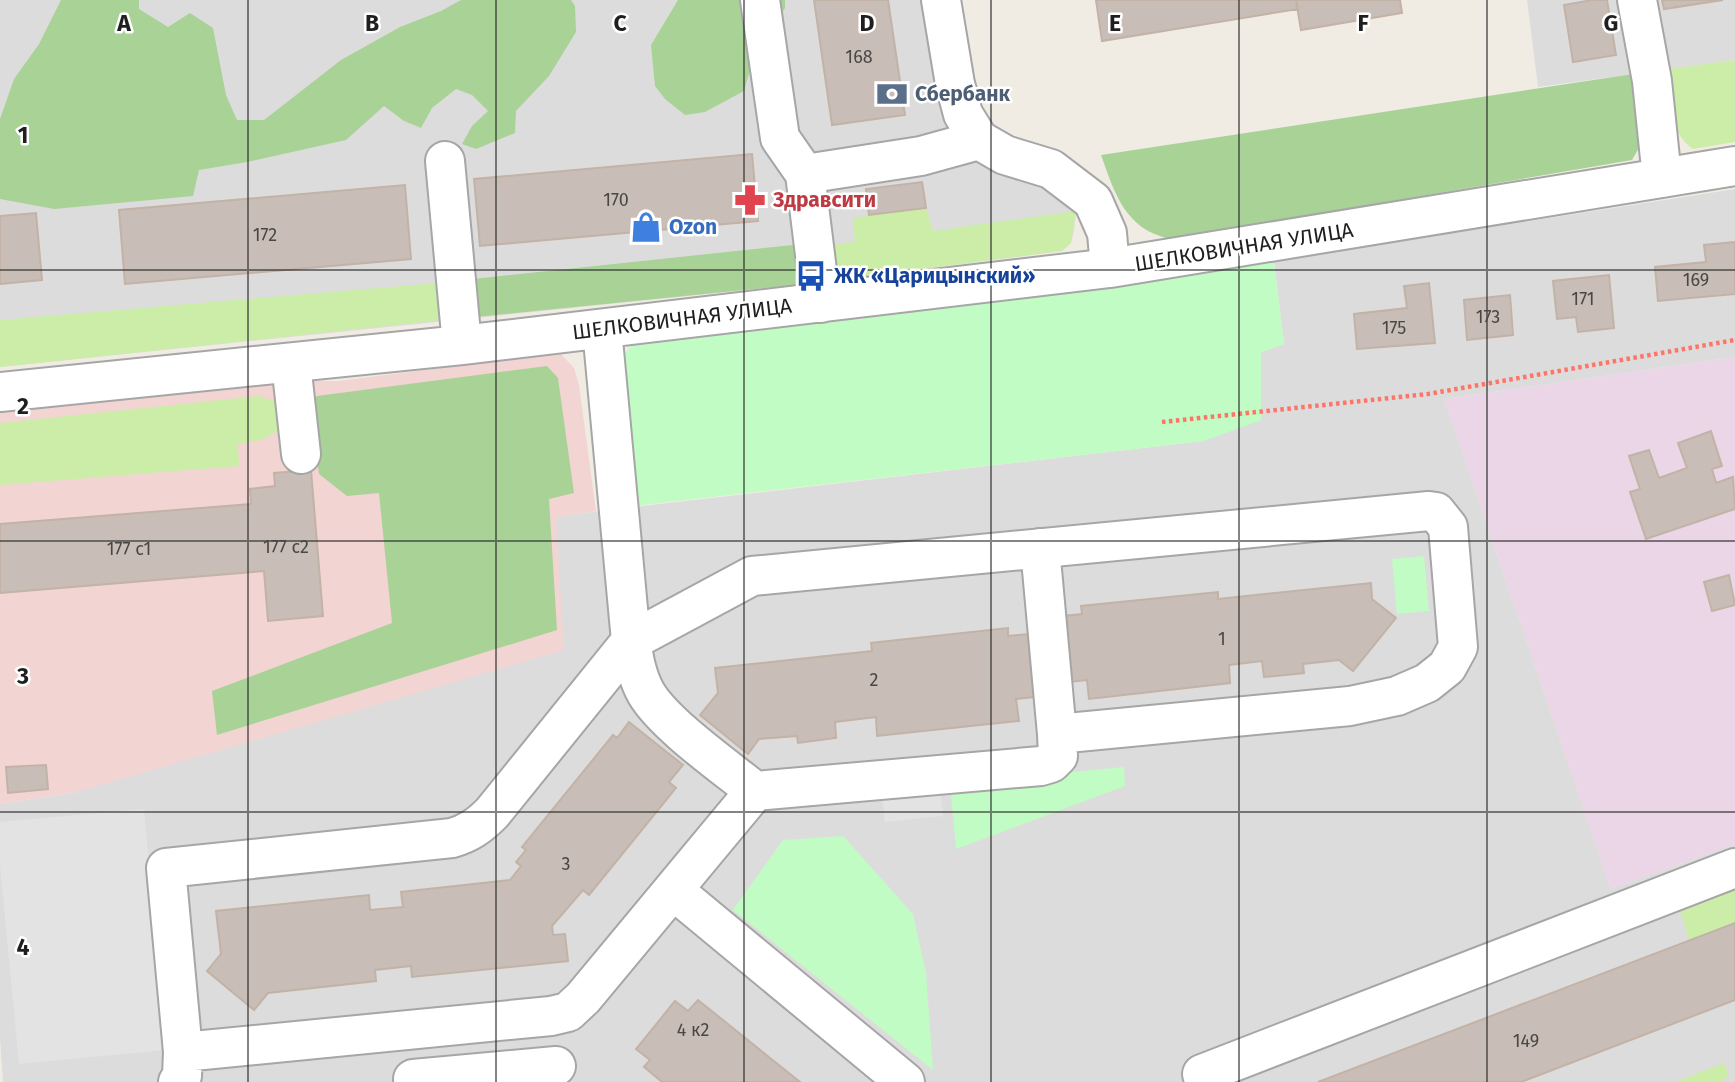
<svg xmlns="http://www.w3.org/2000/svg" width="1735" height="1082" viewBox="0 0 1735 1082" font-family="'Fira Sans',sans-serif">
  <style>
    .residential { fill: #dddcdc }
    .commercial { fill: #f2d4d3 }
    .industrial { fill: #ead6e6 }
    .grass { fill: #cbeda8 }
    .forest { fill: #a9d297 }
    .park { fill: #c0fcc3 }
    .parking { fill: #e3e3e3 }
    .building { fill: #c8beb7; stroke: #c3b2a6; stroke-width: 2 }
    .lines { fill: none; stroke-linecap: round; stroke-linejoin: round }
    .minor-casing { stroke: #a6a6a6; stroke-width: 42 }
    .path { stroke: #ff7467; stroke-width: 4.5; stroke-dasharray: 3.5 3.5; stroke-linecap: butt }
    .minor { stroke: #fff; stroke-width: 38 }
    .grid { fill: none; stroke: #1f1f1f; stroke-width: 2; stroke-opacity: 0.55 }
    .labels { text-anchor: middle; stroke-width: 5; stroke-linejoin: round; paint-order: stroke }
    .number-label { font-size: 18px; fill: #494745 }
    .service-label { font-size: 21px; font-weight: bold; fill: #4e5e75; stroke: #fff; text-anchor: start }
    .health-label { font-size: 21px; font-weight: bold; fill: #be3a42; stroke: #fff; text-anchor: start }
    .shop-label { font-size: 21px; font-weight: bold; fill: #366cbe; stroke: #fff; text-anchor: start }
    .street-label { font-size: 21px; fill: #1f1f1f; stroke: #fff }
    .transit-label { font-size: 21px; font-weight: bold; fill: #164399; stroke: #fff; text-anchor: start }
    .grid-label { font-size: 23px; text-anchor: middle; font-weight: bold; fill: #1f1f1f; stroke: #fff; stroke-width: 5; stroke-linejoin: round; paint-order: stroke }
  </style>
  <rect width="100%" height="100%" fill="#f0ece4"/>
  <path class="residential" d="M0,0H928L943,85L1076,211L1074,231L1071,243L1062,251L805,284L0,367Z
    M1527,0H1735V60L1538,87Z
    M1735,189V357L1444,399L1611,889L1735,844V1082H3L0,1039V804L77,792L556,516L1204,441L1261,352L1284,344L1274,261Z"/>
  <path class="commercial" d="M560,353L574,368L579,385L596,511L556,517L564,650L77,792L0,804V409L257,381H338Z"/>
  <path class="industrial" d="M1735,357V844L1611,889L1444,399Z"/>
  <path class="grass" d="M1735,60V142L1693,149C1668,132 1670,97 1667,69Z
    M926,208L933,231L1076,211L1071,243L1062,251L835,280L831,244L855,242L853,218Z
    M437,283L442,320L0,367V320Z
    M258,396L282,403V429L261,440L238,444L239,466L0,485V423Z
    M1735,882V923L1689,940L1678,904Z
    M1724,1063L1729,1076L1719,1082H1675Z"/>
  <path class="forest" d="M61,0H139V9L168,27L190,13L213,28L226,95L237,120H264L341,60L400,27L441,11L461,0H571L575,6L576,32L549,76L516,111L515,133L476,149L462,144L472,126L488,111L472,95L456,89L432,108L421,128L404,121L384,106L346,140L247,162L199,170L193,196L54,209L0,199V119L14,79L39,44Z
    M678,0H785V8L754,56L744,91L705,112L685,115L665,99L655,86L651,45Z
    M1633,74L1640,146L1632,160L1170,239C1125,229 1115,194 1101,155Z
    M802,244L805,284L476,317L473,279Z
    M547,366L558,378L574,493L549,499L557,630L217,735L212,691L392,623L379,493L347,496L319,474L310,405L317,396Z"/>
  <path class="park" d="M1274,261L1284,344L1261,352V420L1204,441L633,506L620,358L632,345Z
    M1424,556L1429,611L1397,614L1392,559Z
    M1124,767L1125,786L956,849L950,784Z
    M843,836L913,914L926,973L933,1070L733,910L783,840Z"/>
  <path class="parking" d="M940,788L943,816L885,822L882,794Z
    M144,809L166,1050L19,1064L0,865V822Z"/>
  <path class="building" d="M814,0H888L905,115L832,125Z
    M1096,0H1296L1298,9L1102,41Z
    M1296,0H1400L1402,13L1301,30Z
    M1592,0H1607L1616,55L1573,62L1564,5Z
    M1662,0H1723L1664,9Z
    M752,154L758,221L480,246L474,179Z
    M922,182L926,208L869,215L866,189Z
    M405,185L411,259L125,284L119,210Z
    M36,213L42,280L0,284V216Z
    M1735,242V294L1658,301L1655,267L1706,262L1704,245Z
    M1609,275L1614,328L1578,332L1576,317L1557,319L1553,281Z
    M1429,283L1435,343L1357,349L1354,314L1407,308L1404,286Z
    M1510,295L1513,335L1467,340L1464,300Z
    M1711,431L1722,466L1712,469L1716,483L1733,477L1735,509L1646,539L1630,492L1640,489L1629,456L1649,450L1659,478L1687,468L1678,443Z
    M311,470L323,616L268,621L264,571L0,593V524L251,504L250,489L275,486L274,473Z
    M1729,575L1735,605L1712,611L1704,582Z
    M1371,583L1372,599L1396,618L1353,671L1339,660L1303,664L1304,673L1264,677L1262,661L1229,665L1230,683L1089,699L1087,680L1069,682L1063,616L1082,614L1081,606L1218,592V599Z
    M1008,628V636L1028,634L1034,697L1016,699L1019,721L877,736L876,717L835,722L836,738L798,743L797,736L759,739L748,754L700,715L718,693L715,668L872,651L871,643Z
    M629,722L683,765L669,782L676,788L589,895L583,890L552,926L553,935L565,934L568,961L412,977L411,966L375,970L376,981L268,993L254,1010L207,971L221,954L216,911L369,895L370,910L403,907L401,892L510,880L521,866L516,862L526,850L522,847L613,735L617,738Z
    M46,765L48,789L8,793L6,767Z
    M1735,923V1000L1521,1082H1318Z
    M698,1000L800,1082H662L644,1067L650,1060L636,1049L675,1001L688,1011Z"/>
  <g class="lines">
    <defs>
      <path id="minor" d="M760,0L780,138L805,174L821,303
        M941,0L955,84L963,114L979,140L1005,155L1051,169L1093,201L1107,233L1110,268
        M1637,0L1652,81L1662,178
        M445,161L462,345
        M805,174L921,156L979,140
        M291,363L301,454
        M0,392L462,345L1110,268L1735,166
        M1040,548L1057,734
        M673,890L905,1082
        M183,1052L551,1016L568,1012L583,998L755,791C725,767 664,724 646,693C637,677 634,659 631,641L602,329
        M413,1079L556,1066
        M178,1082L182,1076L183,1052L166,868L452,838C469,833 479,826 492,813L631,641L752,576L1429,511L1436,512L1448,527L1458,647L1447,667L1427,683L1397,696L1350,706L1057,734L1058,756L1051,763L1041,766L755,791
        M1205,1082L1202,1074L1735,868"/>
    </defs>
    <use href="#minor" class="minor-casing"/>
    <path class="path" d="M1162,422L1428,394L1735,340"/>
    <use href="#minor" class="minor"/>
  </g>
  <path class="grid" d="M248,0V1082M496,0V1082M744,0V1082M991,0V1082M1239,0V1082M1487,0V1082M0,270H1735M0,541H1735M0,812H1735"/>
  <defs>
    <symbol id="bank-bare" viewBox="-9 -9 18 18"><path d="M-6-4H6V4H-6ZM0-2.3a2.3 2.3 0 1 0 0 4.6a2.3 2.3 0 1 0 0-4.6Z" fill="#5c6f8a" stroke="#fff" stroke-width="2.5" paint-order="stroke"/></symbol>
    <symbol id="pharmacy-bare" viewBox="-9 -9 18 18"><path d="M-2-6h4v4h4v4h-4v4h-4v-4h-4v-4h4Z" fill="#e0444e" stroke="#fff" stroke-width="2.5" paint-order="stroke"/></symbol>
    <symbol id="shop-bare" viewBox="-9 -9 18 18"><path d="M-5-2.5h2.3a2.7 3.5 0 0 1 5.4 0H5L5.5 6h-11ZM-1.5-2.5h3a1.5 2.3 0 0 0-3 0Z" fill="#3f7fe0" stroke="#fff" stroke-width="2.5" paint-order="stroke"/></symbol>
    <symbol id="bus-bare" viewBox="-9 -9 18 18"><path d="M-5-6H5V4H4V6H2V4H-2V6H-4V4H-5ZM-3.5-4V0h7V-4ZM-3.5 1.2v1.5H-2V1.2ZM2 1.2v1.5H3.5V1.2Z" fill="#1a4fb4" stroke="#fff" stroke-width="2.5" paint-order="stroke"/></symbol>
  </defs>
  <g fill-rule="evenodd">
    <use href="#bank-bare" x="870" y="72" width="44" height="44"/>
    <use href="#pharmacy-bare" x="728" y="178" width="44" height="44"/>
    <use href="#shop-bare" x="624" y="205" width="44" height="44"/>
    <use href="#bus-bare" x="789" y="254" width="44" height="44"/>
  </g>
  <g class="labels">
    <g class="number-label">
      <text x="859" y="63">168</text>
      <text x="616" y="206">170</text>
      <text x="265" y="241">172</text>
      <text x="1696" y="286">169</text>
      <text x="1583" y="305">171</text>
      <text x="1488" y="323">173</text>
      <text x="1394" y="334">175</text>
      <text x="286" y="553">177 с2</text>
      <text x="129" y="555">177 с1</text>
      <text x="1222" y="645">1</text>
      <text x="874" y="686">2</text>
      <text x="566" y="870">3</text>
      <text x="693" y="1036">4 к2</text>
      <text x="1526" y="1047">149</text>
    </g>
    <g class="service-label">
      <text x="915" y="101">Сбербанк</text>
    </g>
    <g class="health-label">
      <text x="773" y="207">Здравсити</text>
    </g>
    <g class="shop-label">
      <text x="669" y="234">Ozon</text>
    </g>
    <g class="street-label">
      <text transform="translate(1244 247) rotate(-9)" y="7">ШЕЛКОВИЧНАЯ УЛИЦА</text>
      <text transform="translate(682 319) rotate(-7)" y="7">ШЕЛКОВИЧНАЯ УЛИЦА</text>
    </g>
    <g class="transit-label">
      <text x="834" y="283">ЖК «Царицынский»</text>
    </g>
  </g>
  <g class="grid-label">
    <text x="124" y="31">A</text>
    <text x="372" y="31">B</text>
    <text x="620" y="31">C</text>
    <text x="867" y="31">D</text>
    <text x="1115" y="31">E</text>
    <text x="1363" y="31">F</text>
    <text x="1611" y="31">G</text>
    <text x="23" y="143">1</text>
    <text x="23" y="414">2</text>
    <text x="23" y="684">3</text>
    <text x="23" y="955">4</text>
  </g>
</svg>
